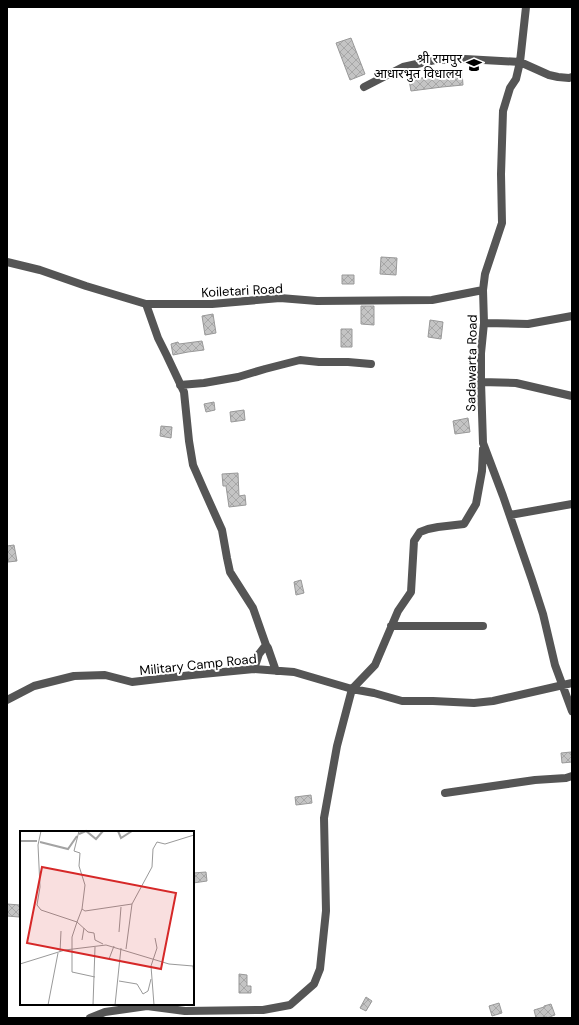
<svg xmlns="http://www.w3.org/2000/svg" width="579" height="1025" viewBox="0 0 579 1025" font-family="'DM Sans','Noto Sans Devanagari',sans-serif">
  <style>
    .building { fill: url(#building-cross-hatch); stroke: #999 }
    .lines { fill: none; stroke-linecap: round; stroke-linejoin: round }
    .minor { stroke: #555; stroke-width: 8 }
    .labels { text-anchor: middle; stroke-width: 4; stroke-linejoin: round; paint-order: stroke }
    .poi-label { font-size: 13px; fill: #000; stroke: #fff; text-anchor: end }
    .street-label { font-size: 13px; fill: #000; stroke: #fff }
    .inset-river { fill: none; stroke: #a3a3a3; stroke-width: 2 }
    .inset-road { fill: none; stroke: #999; stroke-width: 1 }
    .view { fill: #d62828; fill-opacity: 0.15; stroke: #d62828; stroke-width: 2 }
    .inset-edge { fill: none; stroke: #000; stroke-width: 2 }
  </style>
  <defs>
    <pattern id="building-cross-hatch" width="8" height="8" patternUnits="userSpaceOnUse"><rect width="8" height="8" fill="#c4c4c4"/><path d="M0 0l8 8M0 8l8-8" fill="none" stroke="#a7a7a7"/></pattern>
  </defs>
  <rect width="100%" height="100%" fill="#fff"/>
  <path class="building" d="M351,38L365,74L350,80L336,43Z
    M462,72L463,85L442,87L411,91L409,80L440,75V74Z
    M381,257L397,258L396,275L380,274Z
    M342,275H354V284H342Z
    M361,306H374V325L361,324Z
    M213,314L216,333L205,335L202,316Z
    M430,320L443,322L441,339L428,337Z
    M341,329H352V347H341Z
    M202,341L204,350L188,352L173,355L171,344L178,342L179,344Z
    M214,402L215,410L206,412L204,404Z
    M244,410L245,420L231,422L230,412Z
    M468,418L470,432L455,434L453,421Z
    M161,426L172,427L171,438L160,436Z
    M238,473L239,496L245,495L246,505L229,507L226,486H223L222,474Z
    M14,545L17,561L8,562L7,546Z
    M301,580L304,593L296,595L294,582Z
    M571,752L572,762L562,763L561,753Z
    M311,795L312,803L296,805L295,797Z
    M206,872L207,881L193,883V873Z
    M7,904L20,905L19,917L7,916Z
    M239,974L247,975V986H251V993H239Z
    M366,997L372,1001L366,1011L360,1008Z
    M499,1003L502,1013L492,1016L489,1006Z
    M551,1004L555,1015L547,1018V1017L536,1018L534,1010L544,1007V1006Z"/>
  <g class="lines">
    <path class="minor" d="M526,7L520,62L516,79L510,88L503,111L501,174L502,223L485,274L483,290L484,323L481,353V382L483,443L503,496L532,580L543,614L555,665L572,711
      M364,87L403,67L435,60L465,59L520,62L549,75L558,77L569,78L572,77
      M7,262L40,270L86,286L146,304H212L280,298L317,301L432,300L483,290
      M146,304L158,338L167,356L184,392L189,441L193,465L204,490L222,530L227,558L230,572L253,608L266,645L259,654L254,669
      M484,323L528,324L572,316
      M481,382L516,383L572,396
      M180,385L204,383L238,377L265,369L300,360L319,362H348L371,364
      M510,515L572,504
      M391,626H483
      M266,645L268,648L276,671
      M7,700L34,686L74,676L105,675L132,682L192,675L254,669L294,672L352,689L375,665L398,611L411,592L414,541L420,532L428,529L438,527L464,524L476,504L482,471L483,449
      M445,793L535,780L566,778L572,776
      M90,1018L105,1012L147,1006L185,1011L263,1010L290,1005L314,984L320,969L326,911L324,818L337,746L352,689L374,693L402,701H433L474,703L493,701L572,683"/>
  </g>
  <defs>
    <symbol id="school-bare" viewBox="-9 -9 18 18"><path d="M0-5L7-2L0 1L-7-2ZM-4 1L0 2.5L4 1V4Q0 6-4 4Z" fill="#000" stroke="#fff" stroke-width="2.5" paint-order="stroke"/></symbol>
  </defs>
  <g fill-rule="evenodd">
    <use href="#school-bare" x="463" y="54" width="22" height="22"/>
  </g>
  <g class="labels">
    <g class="poi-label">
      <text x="462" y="63">श्री रामपुर<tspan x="462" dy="15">आधारभुत विधालय</tspan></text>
    </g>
    <g class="street-label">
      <text transform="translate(242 290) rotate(-3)" y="5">Koiletari Road</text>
      <text transform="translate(471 363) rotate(-89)" y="5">Sadawarta Road</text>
      <text transform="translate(198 664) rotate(-6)" y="5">Military Camp Road</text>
    </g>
  </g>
  <g transform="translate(20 831)">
    <rect width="174" height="174" fill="#fff"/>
    <path class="inset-river" d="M98,0L101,7L112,0M59,3L66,0L76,8L83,0M0,10H17M20,11L48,18L57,5"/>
    <path class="inset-road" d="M21,0L18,14L20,56L17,74L21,79L57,91L52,106V141L75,146M59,0L54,20L60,22L59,35L65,54L62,78L57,91L68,101L74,102L75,109L83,113M62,78L65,80L112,73M99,101L101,76M62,109L64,97M106,118L112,73L132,36L133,18L137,11L145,13L174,4M40,121L41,100M89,128L94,115M0,133L45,119L86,114L149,133L173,135L174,144M99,150L117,153L123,163L128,160L131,148M28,174L38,122M73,174L75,116M95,174L101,117M134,174L131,135L137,117L135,107"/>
    <path class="view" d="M22,36L156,62L141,138L7,112Z"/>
    <rect width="174" height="174" class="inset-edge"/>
  </g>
  <rect width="579" height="1025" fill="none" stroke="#000000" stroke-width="16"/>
</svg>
